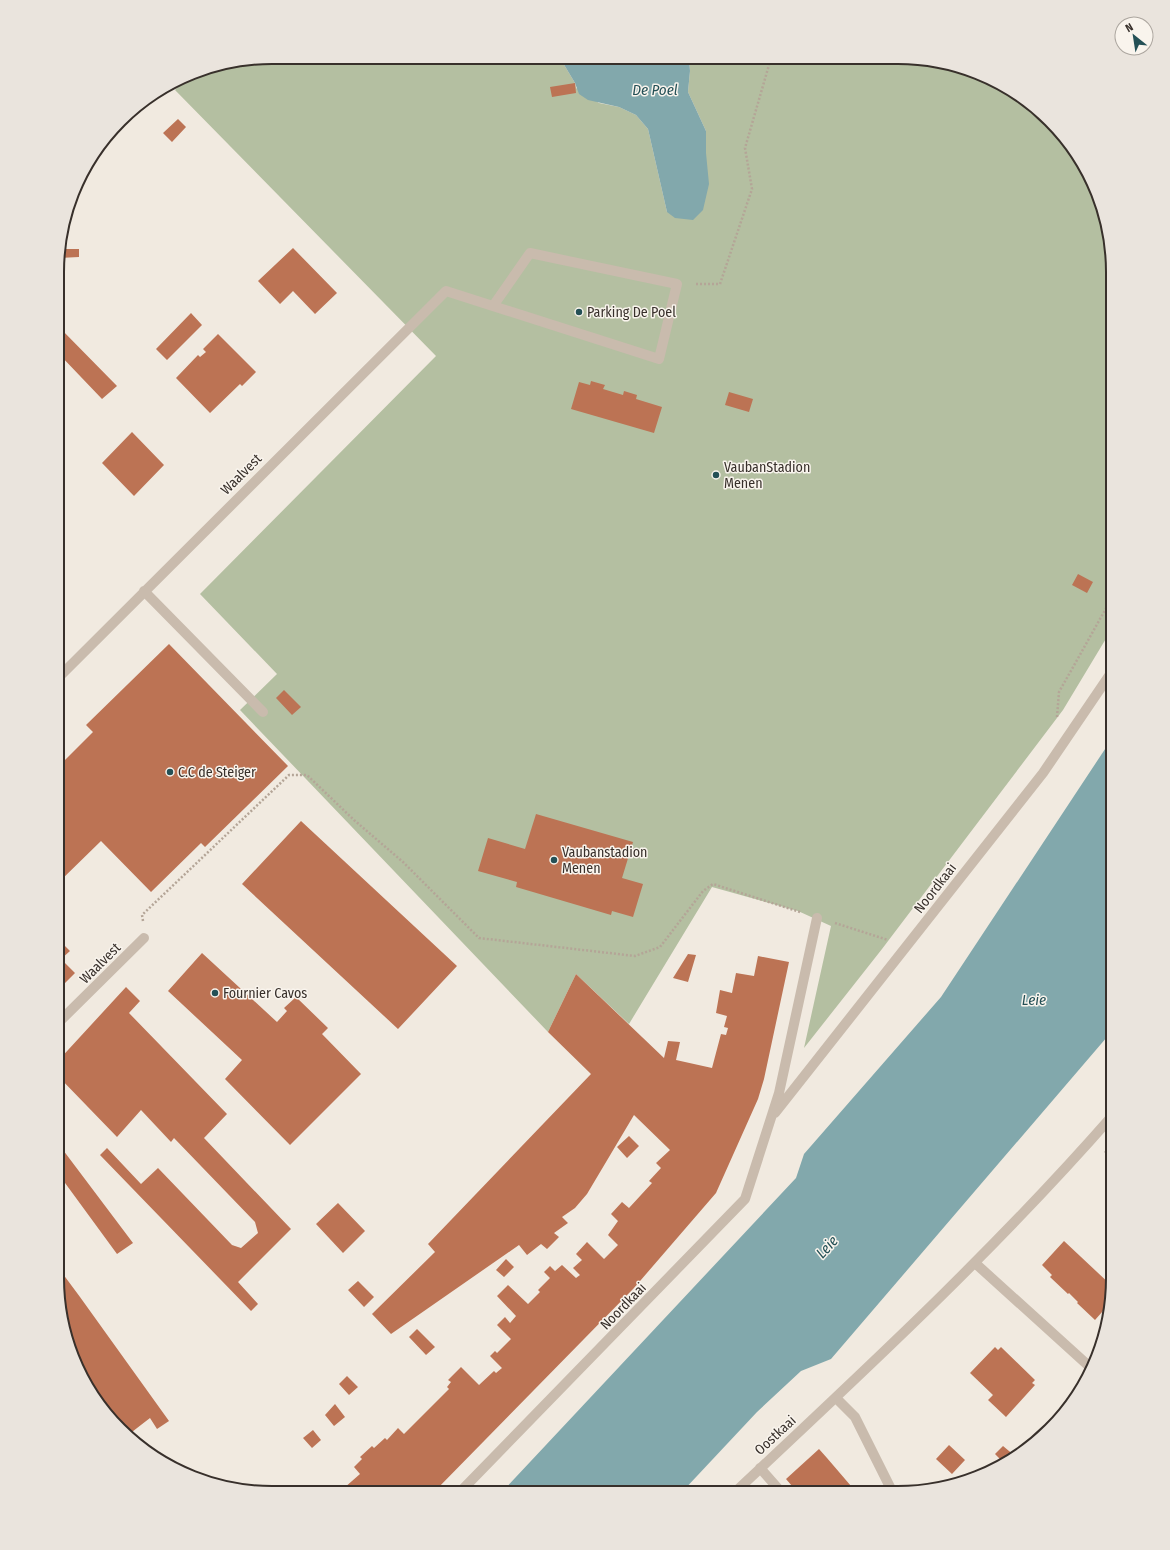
<svg xmlns="http://www.w3.org/2000/svg" width="1170" height="1550" viewBox="0 0 1170 1550" font-family="'Fira Sans Condensed',sans-serif">
  <style>
    .green { fill: #b4bfa1 }
    .water { fill: #82a8ac }
    .building { fill: #bc7354 }
    .lines { fill: none; stroke-linecap: round; stroke-linejoin: round }
    .path { stroke: #b4a597; stroke-width: 2.5; stroke-dasharray: 2 2; stroke-linecap: butt }
    .minor { stroke: #c9bbad; stroke-width: 10 }
    .poi-dot { fill: #245056; stroke: #f9f4ed; stroke-width: 1.5 }
    .labels { text-anchor: middle; stroke-width: 3; stroke-linejoin: round; paint-order: stroke }
    .poi-label { font-size: 14px; fill: #38302b; stroke: #f9f4ed; text-anchor: start }
    .street-label { font-size: 14px; fill: #38302b; stroke: #f9f4ed }
    .water-label { font-size: 15px; font-style: italic; fill: #245056; stroke: #f9f4ed }
    .rim { fill: none; stroke: #38302b; stroke-width: 2 }
  </style>
  <rect width="100%" height="100%" fill="#f1eae0"/>
  <path class="green" d="M272,57L560,58L575,83L576,88L599,103L619,107L636,115L648,129L667,212L706,153V131L688,92L690,71L689,58L926,59L980,73L1017,93L1060,131L1091,177L1106,217L1113,272V627L1063,710L882,949L804,1048L831,926L798,911L712,887L629,1024L576,974L548,1032L240,710L277,674L200,594L436,356L175,90L186,78L203,69Z"/>
  <path class="water" d="M560,58H689L690,71L688,92L706,131V153L709,184L703,210L693,220L675,218L667,212L648,129L636,115L619,107L588,100L579,94L575,83Z
    M1113,737V1030L831,1359L801,1371L757,1412L682,1492H502L796,1178L804,1154L941,997Z"/>
  <path class="building" d="M575,83L576,93L552,97L550,87Z
    M178,119L186,127L172,142L163,133Z
    M293,248L337,293L315,314L293,291L280,304L258,281Z
    M59,249H79V257L59,258Z
    M191,313L202,325L167,360L156,349Z
    M59,327L117,386L102,399L59,354Z
    M218,334L256,372L242,386L240,384L210,413L176,378L198,355L200,357L206,352L203,349Z
    M591,381L605,385L603,389L623,395L624,391L637,395L636,399L662,407L654,433L571,409L579,382L590,385Z
    M729,392L753,399L749,412L725,405Z
    M132,432L164,465L134,496L102,463Z
    M1078,574L1093,582L1087,593L1072,585Z
    M169,644L288,766L205,847L201,843L151,892L101,841L58,883V782L60,780L58,778V767L93,732L86,725Z
    M284,690L301,707L292,715L276,698Z
    M536,814L633,842L622,878L643,884L633,917L612,911L611,915L516,887L517,882L478,871L488,838L525,849Z
    M301,821L457,966L398,1029L242,884Z
    M58,939L70,951L61,959L75,973L62,986L58,982Z
    M202,953L277,1022L287,1011L284,1008L296,997L328,1028L322,1034L361,1074L290,1145L225,1079L242,1060L168,991Z
    M688,954L696,955L688,982L673,978Z
    M758,956L789,962L764,1079L758,1099L716,1193L634,1288L434,1492L346,1491L344,1488L360,1474L354,1467L362,1459L360,1457L372,1446L374,1448L385,1438L387,1440L398,1428L404,1434L449,1389L447,1387L451,1382L448,1380L461,1367L479,1385L494,1371L496,1373L502,1368L490,1356L495,1351L497,1353L511,1339L497,1325L505,1317L510,1323L516,1316L497,1296L508,1285L528,1304L540,1292L538,1290L550,1278L544,1272L550,1266L555,1271L562,1265L576,1278L580,1275L573,1268L582,1260L576,1254L587,1242L604,1259L618,1245L608,1235L618,1221L611,1214L622,1202L629,1208L652,1183L649,1181L661,1168L656,1163L670,1150L634,1115L587,1194L575,1208L562,1217L568,1223L554,1233L559,1237L547,1249L541,1244L527,1255L519,1245L391,1334L372,1314L435,1252L428,1244L591,1074L548,1032L576,974L664,1058L668,1041L680,1042L676,1060L712,1068L721,1034L726,1035L728,1028L724,1027L727,1016L716,1013L720,990L732,993L736,973L754,976Z
    M126,987L140,1001L129,1013L227,1114L204,1138L291,1229L238,1282L258,1304L251,1311L100,1155L107,1148L141,1184L158,1168L232,1245L241,1248L258,1233L255,1222L174,1138L171,1142L141,1110L117,1137L57,1075V1062Z
    M629,1136L639,1146L627,1158L617,1147Z
    M57,1142L133,1243L117,1254L57,1172Z
    M338,1203L365,1231L343,1253L316,1224Z
    M1064,1241L1113,1287L1110,1303L1095,1320L1077,1303L1078,1302L1069,1293L1068,1294L1050,1277L1052,1275L1042,1265Z
    M506,1259L514,1267L504,1277L496,1270Z
    M57,1266L80,1297L169,1421L157,1429L150,1418L128,1435L111,1420L79,1373L64,1333Z
    M358,1281L374,1297L364,1307L348,1290Z
    M417,1329L435,1347L426,1355L409,1337Z
    M995,1347L998,1350L1001,1347L1035,1380L1032,1383L1035,1385L1006,1417L988,1400L993,1395L970,1373Z
    M347,1376L358,1387L349,1395L339,1384Z
    M335,1404L345,1417L334,1426L325,1415Z
    M313,1430L321,1440L312,1448L303,1438Z
    M949,1445L965,1460L952,1474L936,1459Z
    M1003,1446L1015,1456L1004,1463L995,1454Z
    M819,1449L827,1458L857,1493H798L786,1479Z"/>
  <g class="lines">
    <path class="path" d="M696,284H720L752,189L745,148L771,58
      M1057,717L1059,692L1113,596
      M143,921L142,915L289,775H307L354,820L403,862L479,938L635,956L660,947L703,891L713,884L800,912
      M835,923L888,940
      M1105,1151L1113,1159"/>
    <path class="minor" d="M144,591L263,712
      M58,678L446,291L659,359L677,284L530,253L493,306
      M57,1024L144,938
      M775,1113L1043,773L1113,670
      M975,1263L1091,1368
      M836,1398L855,1417L893,1493
      M760,1468L782,1493
      M460,1492L745,1199L779,1093L817,918
      M734,1493C864,1371 995,1250 1113,1115"/>
  </g>
  <g class="poi-dot">
    <circle cx="579" cy="312" r="4"/>
    <circle cx="716" cy="475" r="4"/>
    <circle cx="170" cy="772" r="4"/>
    <circle cx="554" cy="860" r="4"/>
    <circle cx="215" cy="993" r="4"/>
  </g>
  <g class="labels">
    <g class="poi-label">
      <text x="587" y="317">Parking De Poel</text>
      <text x="724" y="472">VaubanStadion<tspan x="724" dy="16">Menen</tspan></text>
      <text x="178" y="777">C.C de Steiger</text>
      <text x="562" y="857">Vaubanstadion<tspan x="562" dy="16">Menen</tspan></text>
      <text x="223" y="998">Fournier Cavos</text>
    </g>
    <g class="street-label">
      <text transform="translate(241 474) rotate(-45)" y="5">Waalvest</text>
      <text transform="translate(935 888) rotate(-52)" y="5">Noordkaai</text>
      <text transform="translate(100 963) rotate(-45)" y="5">Waalvest</text>
      <text transform="translate(623 1306) rotate(-46)" y="5">Noordkaai</text>
      <text transform="translate(775 1435) rotate(-43)" y="5">Oostkaai</text>
    </g>
    <g class="water-label">
      <text x="655" y="95">De Poel</text>
      <text x="1034" y="1005">Leie</text>
      <text transform="translate(827 1247) rotate(-47)" y="5">Leie</text>
    </g>
  </g>
  <path d="M0 0H1170V1550H0ZM272 64H898A208 208 0 0 1 1106 272V1278A208 208 0 0 1 898 1486H272A208 208 0 0 1 64 1278V272A208 208 0 0 1 272 64Z" fill="#eae4dd" fill-rule="evenodd"/>
  <path class="rim" d="M272 64H898A208 208 0 0 1 1106 272V1278A208 208 0 0 1 898 1486H272A208 208 0 0 1 64 1278V272A208 208 0 0 1 272 64Z"/>
  <g transform="translate(1134 36) rotate(330)"><circle r="19" fill="#f9f4ed" stroke="#aca69f"/>
  <path d="M0-3L7 15L0 10L-7 15Z" fill="#245056"/>
  <text y="-6" font-size="11" font-weight="bold" text-anchor="middle" fill="#38302b">N</text>
  </g>
</svg>
